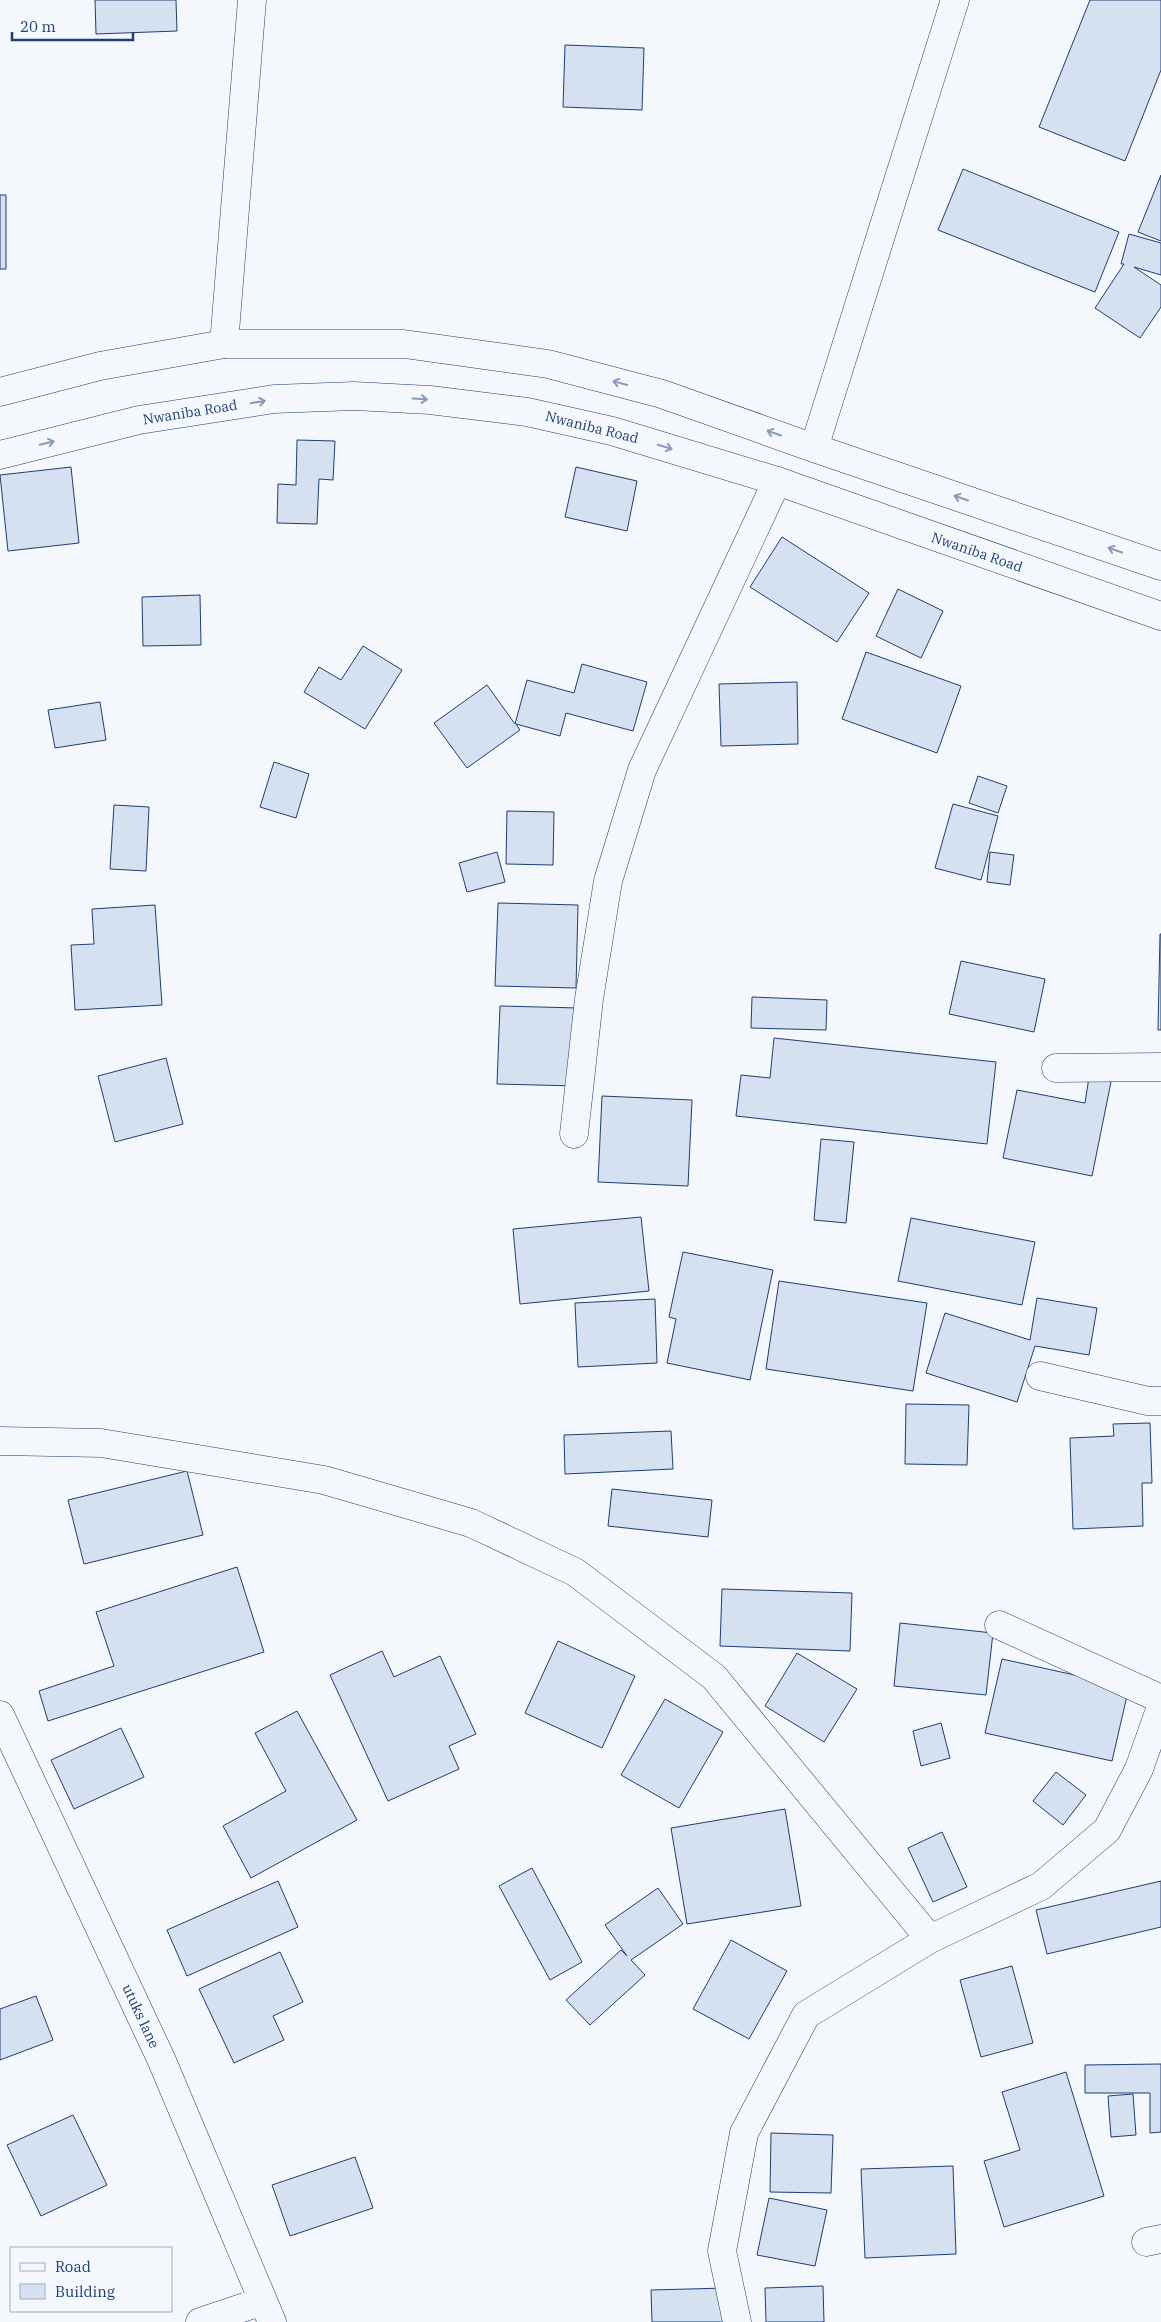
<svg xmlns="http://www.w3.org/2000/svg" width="1161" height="2322" viewBox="0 0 1161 2322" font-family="'IBM Plex Serif',serif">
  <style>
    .building { fill: #d5e0f0; stroke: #1d3f73 }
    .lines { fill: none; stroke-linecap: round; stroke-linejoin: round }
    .minor-casing { stroke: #1d3f73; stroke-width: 29 }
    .secondary-casing { stroke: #1d3f73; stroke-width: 29 }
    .minor { stroke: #f4f7fb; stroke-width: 28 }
    .secondary { stroke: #f4f7fb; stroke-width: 28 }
    .oneway { stroke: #889bb7 }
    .labels { text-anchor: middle; stroke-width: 4; stroke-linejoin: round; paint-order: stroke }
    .street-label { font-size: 14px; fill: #1d3f73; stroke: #f4f7fb }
  </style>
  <rect width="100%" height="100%" fill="#f4f7fb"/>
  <path class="building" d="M95,0H176L177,31L96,34Z
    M1090,0H1161V70L1125,161L1039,127Z
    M565,45L644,48L642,110L563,107Z
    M963,169L1119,232L1095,292L938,230Z
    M1161,175V241L1138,232Z
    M0,195H6V269H0Z
    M1129,234L1161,243V275L1134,267L1161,285V307L1140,338L1095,308L1124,264H1121Z
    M297,440L335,441L333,480L319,479L317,524L277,523L278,484L296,485Z
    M71,467L79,543L8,551L0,475Z
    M576,467L637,481L627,531L565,517Z
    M782,537L869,593L837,642L750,587Z
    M898,589L943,611L921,658L876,636Z
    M200,595L201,645L143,646L142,597Z
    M363,646L402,670L365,729L304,692L319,667L341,680Z
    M866,652L961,686L937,753L842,719Z
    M582,664L647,682L633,731L566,713L560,736L516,724L520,730L467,768L434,723L487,685L515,724L527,680L574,693Z
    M797,682L798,744L721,746L719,684Z
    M100,702L106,740L55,748L48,710Z
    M274,762L309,774L296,818L260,807Z
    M978,776L1007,786L998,813L969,803Z
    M953,804L998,816L981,880L935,868Z
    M114,805L149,807L146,871L110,869Z
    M507,811L554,812L553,865L506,864Z
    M497,852L505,882L467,892L459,863Z
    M990,852L1014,855L1010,885L987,882Z
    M498,903L578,905L576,988L495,986Z
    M155,905L162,1005L75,1010L71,945L94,944L92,909Z
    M1160,934H1161V1030H1158Z
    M961,961L1045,979L1034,1032L949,1014Z
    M752,997L827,1000L826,1030L751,1028Z
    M500,1006L579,1008L576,1086L497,1084Z
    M774,1038L996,1062L987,1144L736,1116L741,1075L770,1078Z
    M166,1058L183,1124L115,1142L98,1076Z
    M1089,1077L1111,1082L1092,1176L1003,1158L1017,1090L1085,1103Z
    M602,1096L692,1100L688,1186L598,1182Z
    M821,1139L854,1142L846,1223L814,1220Z
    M641,1217L649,1291L520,1304L513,1229Z
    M911,1218L1035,1242L1022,1305L898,1281Z
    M683,1252L773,1270L750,1380L667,1363L676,1319L669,1317Z
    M779,1281L927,1303L913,1391L766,1369Z
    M1037,1298L1097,1308L1089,1355L1035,1346L1017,1402L926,1373L945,1313L1030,1340Z
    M655,1299L657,1363L578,1367L575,1303Z
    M906,1404L969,1405L967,1465L905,1464Z
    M1150,1423L1152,1483H1142L1143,1526L1073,1529L1070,1438L1114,1436L1113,1424Z
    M671,1431L673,1469L565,1474L564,1435Z
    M187,1471L203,1535L84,1564L68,1500Z
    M612,1489L712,1500L708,1537L608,1526Z
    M237,1567L264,1652L48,1721L39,1691L114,1666L96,1612Z
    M722,1589L852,1593L850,1651L720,1646Z
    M900,1623L993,1633L986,1695L894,1686Z
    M558,1641L635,1676L602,1748L525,1713Z
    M382,1651L394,1677L440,1656L476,1734L449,1746L459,1769L388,1801L330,1675Z
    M797,1653L857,1689L824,1742L765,1706Z
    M1002,1659L1129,1687L1112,1761L985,1733Z
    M665,1699L723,1732L679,1808L621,1775Z
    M297,1711L357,1820L251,1878L223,1826L286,1791L255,1733Z
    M941,1723L950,1758L921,1766L913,1731Z
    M121,1728L144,1777L74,1809L51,1760Z
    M1056,1772L1086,1795L1063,1825L1033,1801Z
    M785,1809L801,1906L687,1924L671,1828Z
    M942,1832L967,1887L933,1902L908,1848Z
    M532,1868L582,1962L550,1980L499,1886Z
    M278,1881L298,1927L187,1976L167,1930Z
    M1161,1881V1927L1047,1954L1036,1910Z
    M658,1888L683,1924L631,1960L645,1975L590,2025L566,2000L621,1950L627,1956L605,1925Z
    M731,1940L787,1971L749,2039L693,2009Z
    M280,1952L303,2002L273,2016L284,2040L234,2063L199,1989Z
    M1012,1966L1033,2043L981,2057L960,1980Z
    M36,1996L53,2040L0,2060V2009Z
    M1161,2064V2132L1150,2133V2093H1085V2065Z
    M1066,2072L1104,2196L1004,2227L984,2161L1020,2150L1002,2092Z
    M1133,2094L1136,2135L1111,2137L1108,2096Z
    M73,2115L107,2185L41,2216L7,2145Z
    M771,2133L833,2135L831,2193L770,2192Z
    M355,2157L373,2208L290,2236L272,2185Z
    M953,2166L956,2254L865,2258L861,2169Z
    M769,2198L827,2210L815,2266L757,2255Z
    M823,2286L824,2322H766L765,2288Z
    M726,2288L727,2322H652L651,2290Z"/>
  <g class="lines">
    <defs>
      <path id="minor" d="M224,344L252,0
        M814,448L955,0
        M1056,1068L1161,1067
        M574,1134L589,999L608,881L642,770L777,481
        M1040,1376L1148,1401H1161
        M0,1441L101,1443L324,1480L471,1523L575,1572L714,1677L930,1939
        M999,1625L1161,1699
        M0,1715L162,2061L272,2322
        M1146,2242L1161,2239
        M200,2322L263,2301
        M737,2322L722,2251L744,2133L806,2015L930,1939L1041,1886L1107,1830L1139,1769L1161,1707"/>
      <path id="secondary" d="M0,392L100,366L224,344H404L548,364L662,394L814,448L1161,566
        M0,455L139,420L274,399L354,396L430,400L527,412L612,431L777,481L1161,616"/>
    </defs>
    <use href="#minor" class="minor-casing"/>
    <use href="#secondary" class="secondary-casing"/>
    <use href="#minor" class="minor"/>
    <use href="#secondary" class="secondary"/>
  </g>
  <defs><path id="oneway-shaft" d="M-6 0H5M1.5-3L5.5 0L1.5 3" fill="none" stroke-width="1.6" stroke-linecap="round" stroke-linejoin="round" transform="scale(1.25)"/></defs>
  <g class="oneway">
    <use href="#oneway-shaft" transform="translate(620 383) rotate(-165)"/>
    <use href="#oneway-shaft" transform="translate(420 399) rotate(3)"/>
    <use href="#oneway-shaft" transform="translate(258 402) rotate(-9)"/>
    <use href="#oneway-shaft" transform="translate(774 433) rotate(-161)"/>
    <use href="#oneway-shaft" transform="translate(47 443) rotate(-14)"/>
    <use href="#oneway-shaft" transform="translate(665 447) rotate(17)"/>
    <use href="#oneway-shaft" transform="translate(961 498) rotate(-161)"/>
    <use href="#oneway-shaft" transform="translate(1115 550) rotate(-161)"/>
  </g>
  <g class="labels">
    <g class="street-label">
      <text transform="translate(190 412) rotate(-9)" y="5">Nwaniba Road</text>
      <text transform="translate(592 427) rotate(14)" y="5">Nwaniba Road</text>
      <text transform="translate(977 552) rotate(19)" y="5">Nwaniba Road</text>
      <text transform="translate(141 2016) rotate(65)" y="5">utuks lane</text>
    </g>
  </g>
  <rect x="10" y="2247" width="162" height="65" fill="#f4f7fb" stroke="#9eadc5"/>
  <rect x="20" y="2263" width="25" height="8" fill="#f4f7fb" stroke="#9eadc5"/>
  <text x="55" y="2272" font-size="15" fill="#1d3f73">Road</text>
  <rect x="20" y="2284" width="25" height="15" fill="#d5e0f0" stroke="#9eadc5"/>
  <text x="55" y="2297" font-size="15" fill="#1d3f73">Building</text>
  <path d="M12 32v8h121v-8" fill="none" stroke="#1d3f73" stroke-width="2.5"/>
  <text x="20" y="32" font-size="15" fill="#1d3f73" stroke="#f4f7fb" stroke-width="4" paint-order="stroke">20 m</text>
</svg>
